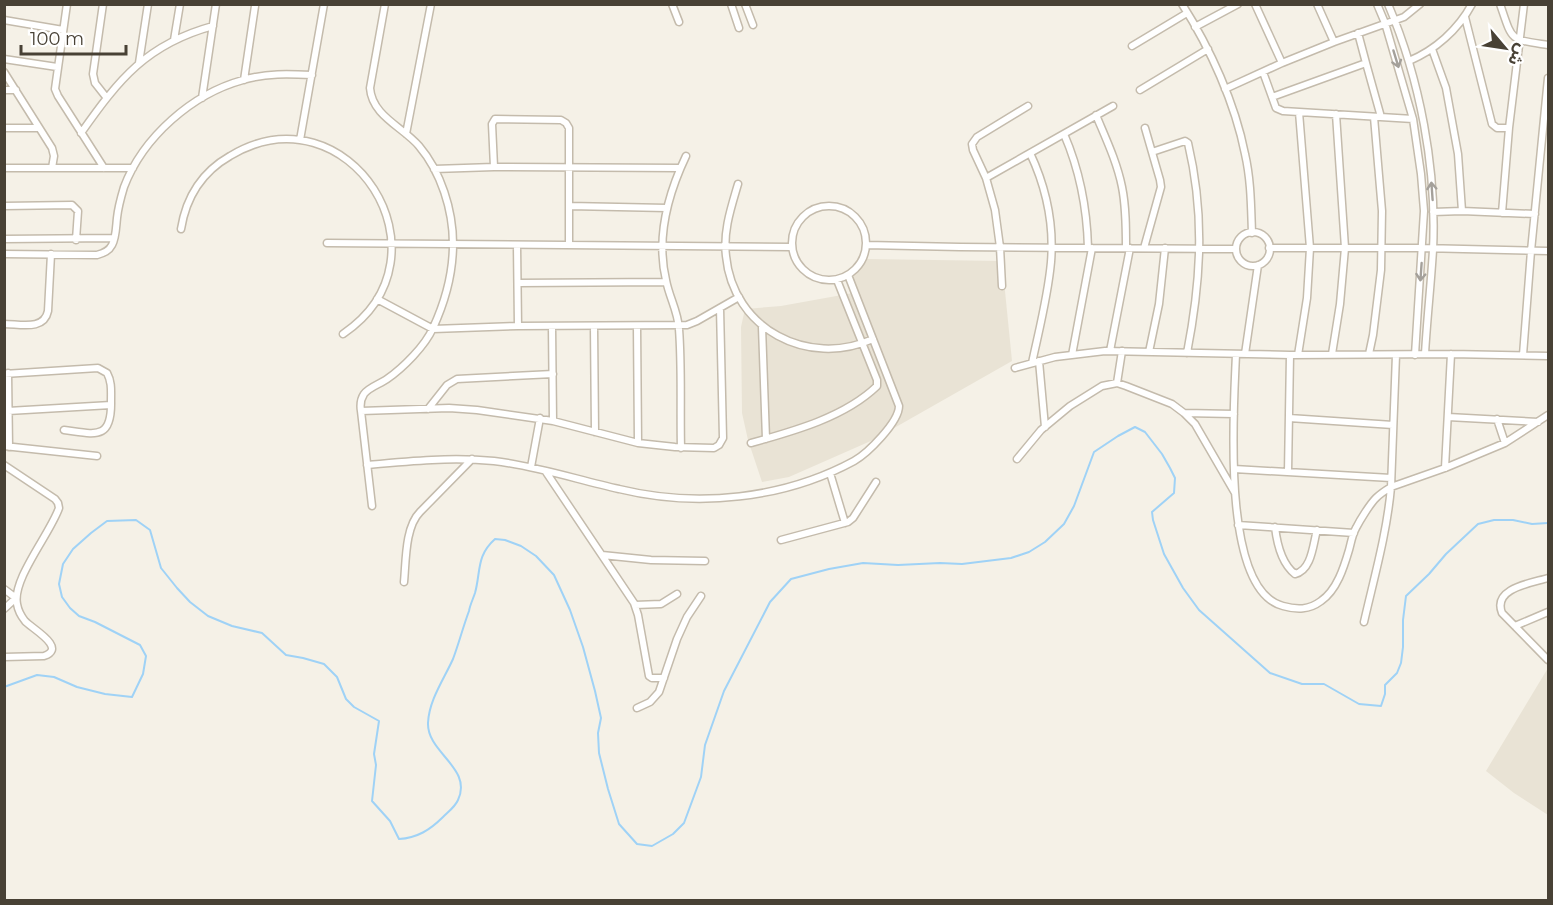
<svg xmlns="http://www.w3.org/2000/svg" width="1553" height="905" viewBox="0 0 1553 905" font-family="Montserrat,'Noto Sans Arabic',sans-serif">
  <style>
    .residential { fill: #e9e3d5 }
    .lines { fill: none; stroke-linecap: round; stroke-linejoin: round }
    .stream { stroke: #9fd2f6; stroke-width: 2 }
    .minor-casing { stroke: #c4bbac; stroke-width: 9 }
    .minor { stroke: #fff; stroke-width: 6 }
    .oneway { stroke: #a4a09a }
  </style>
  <rect width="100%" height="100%" fill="#f5f1e7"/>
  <path class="residential" d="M866,259L1002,261L1012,361L873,440L789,477L762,482L748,440L742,413L741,327L745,309L781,306L853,293L851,272L860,269L859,264Z
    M1548,668V815L1514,793L1486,771Z"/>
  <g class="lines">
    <path class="stream" d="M4,687L37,675L54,677L77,687L105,694L132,697L143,674L146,656L140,645L95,622L79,616L70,608L62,597L59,584L63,564L73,549L91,533L107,521L136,520L150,530L161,568L177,588L190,602L208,616L232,626L262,633L286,655L303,658L324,664L337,677L346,699L354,707L379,721L374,754L376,765L372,801L390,821L399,839C417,838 430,830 443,817C448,812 455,807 458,800C473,768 427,753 428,723C429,700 444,679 453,659C459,643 463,627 469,611C470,605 473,599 475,593C481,571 476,556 495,539L505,540L521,546L536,556L554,575L570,610L583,647L595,691L601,718L598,733L599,753L608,789L619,824L637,844L652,846L673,834L684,823L701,777L705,745L724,691L770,602L791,579L829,569L863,563L898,565L940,563L962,564L1011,558L1029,552L1045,542L1064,524L1074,506L1094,452L1118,436L1135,427L1145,432L1162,454L1170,468L1175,478L1174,493L1152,512L1153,520L1164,554L1183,588L1199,610L1270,673L1302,684H1324L1359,704L1381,706L1385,694V685L1397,673L1401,663L1403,647V620L1406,596L1429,574L1446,554L1478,524L1494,520H1513L1532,524L1548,523"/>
    <defs>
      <path id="minor" d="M67,4L55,89L58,96L104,168
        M103,4L93,74L95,83L106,97
        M672,4L679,22
        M731,4L739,28
        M745,4L753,25
        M1182,4C1210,48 1235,103 1245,154C1251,180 1251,206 1252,233
        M1255,4L1282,63
        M1317,4L1334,42
        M1377,4L1385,23L1413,119L1421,174L1424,211L1415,355
        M1388,4C1420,79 1437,169 1433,250C1431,284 1427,319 1425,354
        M1500,4C1513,42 1509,39 1548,45
        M1465,17L1492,124L1497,128H1509
        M4,20L63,30
        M1195,27L1238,4
        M174,40L180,4
        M1132,46L1187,13
        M1432,49L1446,88L1458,154L1462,211
        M4,59L57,67
        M1409,61C1435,50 1458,30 1472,4
        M139,63L148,4
        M1366,63L1381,117
        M4,72L52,148L54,156L52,168
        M1263,72L1276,108L1283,111L1413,119
        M244,80L255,6
        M1225,89L1282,63L1334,42L1404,17L1420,4
        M4,90H16
        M1140,90L1208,49
        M1272,97L1366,63L1358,33
        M202,98L216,4
        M1096,115C1106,139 1117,162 1122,187C1126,207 1126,227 1126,248
        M4,128H39
        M81,133C119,79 147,44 213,26
        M406,134L431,4
        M1064,134C1080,171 1087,207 1088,248
        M300,140L324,4
        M1152,152L1185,141L1188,143C1205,215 1201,281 1187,353
        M1030,153C1046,187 1054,225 1051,262C1048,296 1039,330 1032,363
        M494,167L492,124L495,119L561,120L566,123L569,128V245
        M4,168H133
        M434,169L494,167L680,168
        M986,178L1113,106
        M738,184C731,208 723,231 726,256C733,329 808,368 873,339
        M792 243a37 37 0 1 1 74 0a37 37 0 1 1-74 0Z
        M4,206L72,205L78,211L76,240
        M569,206L667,208
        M1433,212L1462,211L1535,214
        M1502,213L1509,128L1524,4
        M181,229C186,198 202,172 230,156C348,85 458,256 343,334
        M1236 249a17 17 0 1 1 34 0a17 17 0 1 1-34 0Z
        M4,239L114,238
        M327,243L792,247
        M517,245L518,326
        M866,245L960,247L1236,249
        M1144,248L1161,187L1160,180L1145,128
        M1269,248H1422L1548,251
        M4,254L97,255C104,253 109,251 112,245C116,238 116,227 117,218C118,208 121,197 124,187C143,137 192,94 243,80C266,73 289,74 312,75
        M518,283L666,282
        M1002,286L1000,247L995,210L986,178L973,150L972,144L977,137L1028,106
        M377,299L433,329L518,326L687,325L697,321L739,297
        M4,324C20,324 44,331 48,311L51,254
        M552,326L553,421
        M594,326L595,432
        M637,326L638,443
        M762,327L766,439
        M1110,351L1130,248
        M1149,352L1159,304L1165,248
        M1236,354C1234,406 1220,590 1283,606C1297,610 1309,610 1321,601C1337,590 1344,567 1349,550C1351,543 1352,535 1356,528C1360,520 1370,504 1376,498C1380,494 1386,490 1391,487L1396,355
        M1245,354L1258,265
        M1332,354L1340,304L1345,248L1336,114
        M1369,354L1373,335L1381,270L1382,211L1374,117
        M1072,355L1092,248
        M1298,355L1307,298L1310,248L1299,112
        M1523,355L1531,251L1548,78
        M1039,361L1045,427
        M1015,368L1055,357L1105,351L1290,355L1451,354L1548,356
        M8,373L9,447
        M4,374L98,368L107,373C112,382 111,391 111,401C112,441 95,434 64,430
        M1117,383L1122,351
        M428,409L447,385L457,379L553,374
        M8,411L111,405
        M361,411L449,408L477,410L553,421L638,443L675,447L714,448L719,445L723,438L720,308
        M1184,413L1234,414
        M1448,417L1538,422
        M1289,418L1393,425
        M1497,419L1505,443
        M751,443C794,431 845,417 877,386V380L837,280
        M4,446L97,456
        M681,448C680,408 682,368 679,329C678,311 669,297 666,280C656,238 668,194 686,156
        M1017,459L1041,430L1070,406L1102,386L1117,383L1126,386L1172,404L1184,413L1195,424L1235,493
        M4,465L55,499L58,503L59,508C50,534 12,579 17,604C18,610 21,616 25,621C31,628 68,648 44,656L4,657
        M367,465C410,461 451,457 494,461C537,466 578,480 619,489C697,508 784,499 854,461C868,453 899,422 899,406L848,275
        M531,467L540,418
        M1445,468L1451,354
        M1234,469L1391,478
        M546,472L634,603L638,615L649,676L652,678H664
        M1288,472L1290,355
        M830,473L845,523
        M372,506L361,411C360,405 360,400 364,394C369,387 380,384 387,379C403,368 425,346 433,328C445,302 453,273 453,244C453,210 441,172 419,146C403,127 372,116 370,88L385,4
        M1238,525L1354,533
        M1275,527C1277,544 1282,564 1295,574C1312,570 1313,544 1317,530
        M781,540L848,522L853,518L876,482
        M602,555L651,560L705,561
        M1548,578C1532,583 1492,588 1502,613L1548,660
        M404,582C406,561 405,527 420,512L472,459
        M4,589L16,598
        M635,605L661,604L677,594
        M4,609L16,598
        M1364,622C1374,578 1387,533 1391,487L1445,468L1505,443L1548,415
        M1515,626L1548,612
        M637,708L650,702L659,692L677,639L687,617L701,596"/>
    </defs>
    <use href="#minor" class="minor-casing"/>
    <use href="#minor" class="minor"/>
  </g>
  <defs><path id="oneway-shaft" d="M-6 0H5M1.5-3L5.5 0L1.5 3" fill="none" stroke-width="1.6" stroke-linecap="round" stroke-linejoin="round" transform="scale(1.5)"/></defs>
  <g class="oneway">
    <use href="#oneway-shaft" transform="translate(1396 59) rotate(73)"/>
    <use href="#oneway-shaft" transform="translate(1432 191) rotate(-94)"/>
    <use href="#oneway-shaft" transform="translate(1421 272) rotate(94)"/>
  </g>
  <rect width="1553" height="905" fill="none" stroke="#484135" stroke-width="12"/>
  <g transform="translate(1505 48) rotate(119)" stroke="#ffffff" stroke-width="4.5" paint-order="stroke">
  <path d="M0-4.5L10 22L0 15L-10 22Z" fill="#484135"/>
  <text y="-9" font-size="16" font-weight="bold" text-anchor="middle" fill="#484135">ش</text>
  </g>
  <path d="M21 45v9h105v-9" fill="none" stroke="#484135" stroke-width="3"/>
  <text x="30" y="45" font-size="18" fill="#484135" stroke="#ffffff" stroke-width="4.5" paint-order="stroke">100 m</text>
</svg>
